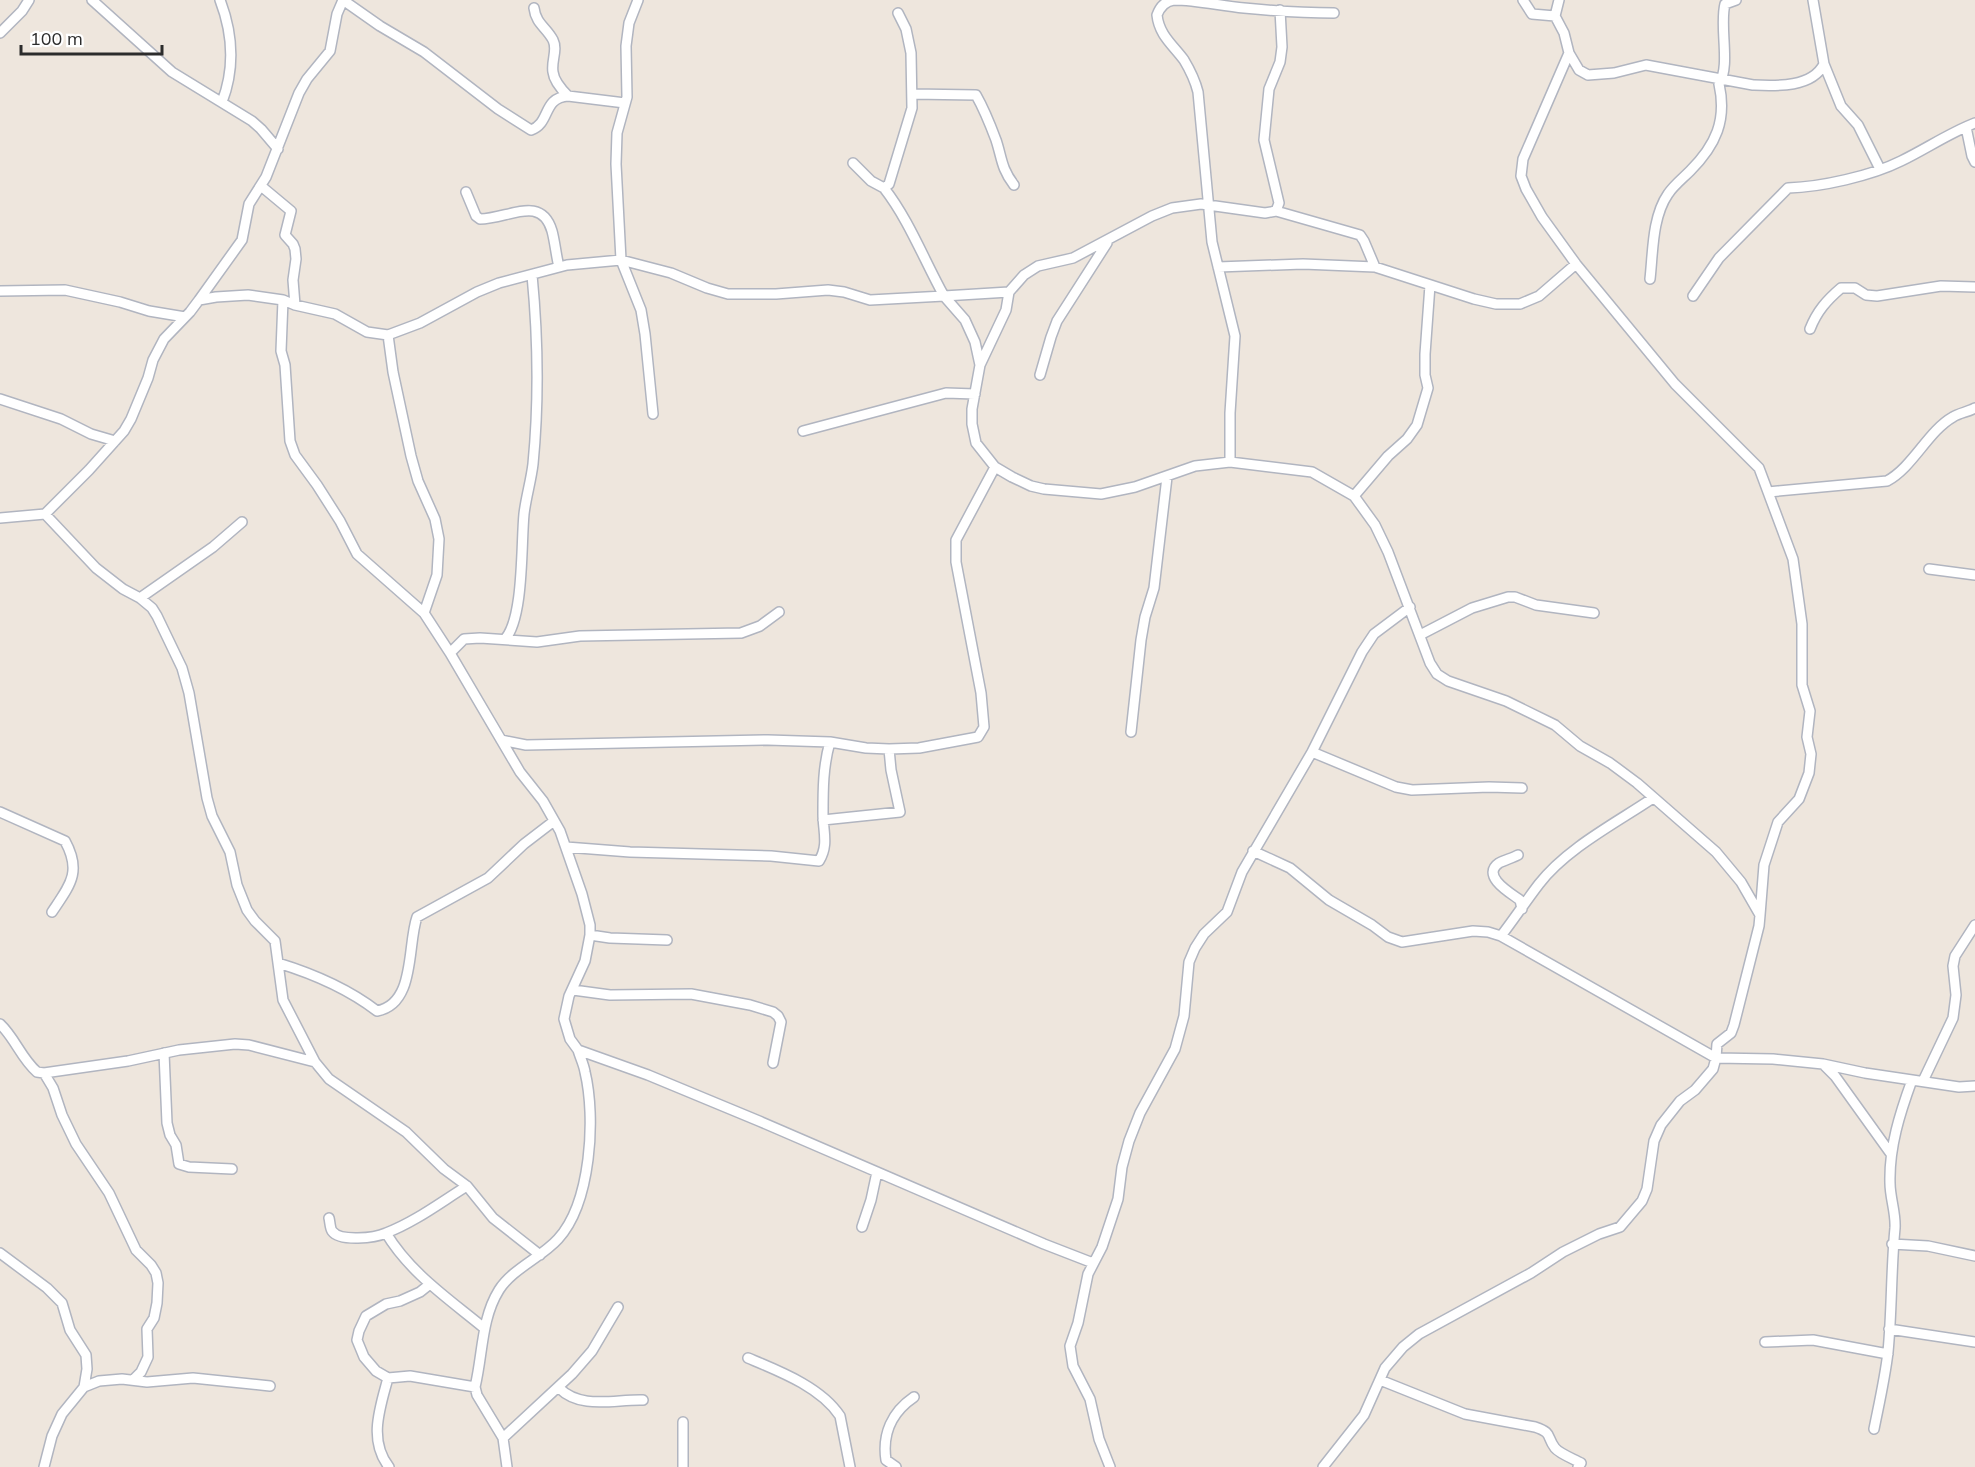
<svg xmlns="http://www.w3.org/2000/svg" width="1975" height="1467" viewBox="0 0 1975 1467" font-family="Mulish,sans-serif">
  <style>
    .lines { fill: none; stroke-linecap: round; stroke-linejoin: round }
    .street-casing { stroke: #b1b5c0; stroke-width: 12 }
    .street { stroke: #fff; stroke-width: 9 }
  </style>
  <rect width="100%" height="100%" fill="#eee6dd"/>
  <g class="lines">
    <defs>
      <path id="street" d="M92,0L172,72L252,121L261,129L278,149
        M220,0C233,34 235,68 222,102
        M343,0L380,26L424,52L498,109L531,130C551,123 542,98 568,96L625,103
        M638,0L629,23L626,46L627,97L617,133L616,164L621,260L641,310L645,334L653,414
        M1523,0L1532,14L1555,16
        M1559,0L1555,16L1564,33L1569,53L1523,159L1521,176L1526,189L1542,217L1576,264L1675,384L1759,468L1793,559L1802,624V685L1810,711L1807,737L1811,754L1809,773L1799,799L1778,822L1764,865L1760,915
        M1813,0L1824,64L1841,106L1858,125L1880,169
        M534,8C536,24 546,27 553,40C558,50 551,61 553,72C554,81 562,90 568,96
        M0,33L22,11L29,0
        M1569,53L1579,70L1588,75L1614,73L1646,65L1753,85C1776,86 1812,88 1824,64
        M912,94L976,95C984,109 990,124 996,140C1002,158 1001,168 1014,185
        M1966,127L1972,156L1975,162
        M853,163L871,181L884,188L889,184L912,108L911,53L906,29L898,13
        M261,186L291,211L285,235L293,244L295,249L296,259L293,280L295,305
        M884,188C909,220 924,260 944,296L1009,292
        M466,192L476,216L480,219C508,219 541,194 552,231C555,242 556,255 559,267
        M1276,211L1360,235L1364,241L1375,267
        M1218,267L1303,264L1375,267L1474,299L1496,304H1520L1539,296L1576,264
        M1650,279C1653,253 1652,217 1668,194C1673,186 1683,178 1690,171C1716,145 1727,120 1719,84C1731,66 1719,26 1725,4L1736,0
        M0,291L65,290L120,302L149,311L185,317
        M1693,296L1719,258L1788,188C1821,187 1871,176 1901,161C1926,149 1949,133 1975,123
        M199,300L242,240L249,204L266,177L299,93L307,79L330,51L337,14L343,0
        M283,300L281,351L285,365L290,441L295,455L317,485L340,521L357,554L424,613L450,653L520,772L543,801L560,831L582,894L590,925V935L585,961L569,996L564,1019L570,1039L578,1050L648,1075L759,1121L1044,1244L1093,1263
        M1810,329C1817,311 1827,300 1841,288H1855L1866,295L1877,296L1941,286L1975,287
        M388,335L393,372L411,456L418,481L435,519L439,539L437,575L424,613
        M980,365L1006,310L1009,292L1024,275L1038,266L1073,258L1152,216L1172,208L1201,204L1265,213L1276,211L1279,203L1264,140L1269,89L1280,62L1282,47L1280,10
        M1040,375L1051,337L1057,321L1107,243
        M0,399L61,419L91,434L115,441
        M803,431L946,393L975,394
        M1230,462V413L1235,336L1212,242L1198,92C1195,80 1190,70 1184,60C1173,45 1159,35 1157,15C1160,7 1165,1 1174,0C1197,0 1221,6 1244,8C1274,11 1304,13 1334,13
        M1768,492L1887,481C1913,467 1928,431 1953,417C1959,413 1968,412 1975,408
        M1354,496L1388,456L1407,439L1417,425L1428,388L1425,375V354L1430,285
        M45,514L96,568L123,589L140,598L152,608L157,616L182,668L189,693L207,798L212,816L230,852L237,885L247,910L255,921L275,941L283,1000L315,1062L329,1079L406,1132L444,1169L467,1186L493,1218L540,1255
        M0,518L45,514L89,470L124,431L131,419L148,378L153,360L164,339L190,312L199,300L216,297L248,295L283,300L295,305L335,314L367,332L388,335L420,323L477,292L499,283L567,265L621,260L671,273L707,288L728,294H776L828,290L844,292L870,300L944,296L965,320L975,342L980,365L972,409V424L976,443L995,467L1012,477L1031,486L1044,489L1101,494L1135,487L1195,466L1230,462L1312,472L1354,496L1375,525L1388,552L1430,663L1437,674L1448,681L1506,701L1555,725L1580,746L1610,763L1637,783L1716,852L1741,882L1760,915L1759,926L1734,1025L1731,1033L1717,1044L1716,1058L1773,1059L1823,1064L1865,1073L1959,1087L1975,1086
        M1929,569L1975,575
        M140,598L213,547L242,522
        M1420,635L1472,608L1508,597H1515L1536,605L1594,613
        M505,639C524,618 521,544 524,514C526,497 531,481 533,464C539,402 538,337 532,275
        M450,653L464,639L480,638L537,642L580,636L741,633L760,626L779,612
        M1131,732L1141,640L1145,617L1154,588L1167,477
        M501,740L526,745L768,740L830,742L866,748L889,749L919,748L978,737L984,727L981,693L956,562V540L995,467
        M1312,752L1396,787L1412,790L1489,787L1522,788
        M0,812L65,841C82,872 70,885 52,912
        M823,820L900,812L891,770L889,749
        M566,847L630,852L771,856L819,861C829,845 823,831 823,814C823,790 823,766 830,742
        M1253,851L1290,868L1329,900L1372,925L1388,937L1402,942L1473,931L1488,932L1501,936L1716,1058L1713,1069L1695,1090L1680,1101L1661,1125L1654,1141L1647,1189L1642,1201L1620,1227L1599,1234L1563,1252L1531,1273L1419,1334L1403,1347L1385,1368L1364,1415L1323,1467
        M1518,855C1512,858 1505,860 1499,863C1480,876 1512,894 1520,900L1522,909
        M590,935L610,938L667,940
        M1501,936C1514,919 1526,901 1539,884C1567,848 1616,823 1653,798
        M278,963C314,974 347,988 377,1011C416,1004 407,945 417,917L488,878L524,844L554,821
        M573,990L610,995L691,994L750,1005L773,1012L778,1016L781,1022L773,1063
        M0,1024C15,1038 21,1058 37,1072L44,1073L128,1061L179,1050L235,1044L249,1045L315,1062
        M164,1053L167,1123L170,1135L176,1145L179,1164L189,1167L232,1169
        M1823,1064L1835,1076L1891,1154
        M44,1073L53,1088L62,1115L76,1144L109,1193L136,1250L151,1265L156,1273L158,1283L157,1303L154,1318L147,1329L148,1357L141,1372L133,1380
        M1923,1081L1953,1018L1956,995L1953,966L1955,956L1975,925
        M329,1218C330,1222 330,1228 332,1231C340,1242 375,1238 386,1233C415,1222 441,1202 467,1186
        M862,1227L871,1200L877,1172
        M386,1233C410,1273 449,1299 484,1328
        M1892,1244L1928,1246L1975,1256
        M0,1253L47,1288L62,1303L70,1330L86,1355L87,1369L84,1387
        M430,1284L420,1292L400,1301L386,1304L366,1316L359,1331L357,1340L364,1357L376,1371L388,1378L410,1376L475,1387
        M1889,1329L1975,1342
        M1765,1342L1813,1340L1888,1354
        M748,1358C779,1371 821,1387 840,1416L850,1467
        M388,1378C380,1408 368,1440 389,1467
        M1380,1380L1465,1414L1535,1427C1553,1433 1546,1436 1555,1448C1560,1454 1574,1459 1581,1463L1578,1467
        M559,1388C581,1410 615,1399 643,1400
        M1874,1429C1879,1404 1885,1378 1888,1352C1892,1311 1891,1269 1895,1228C1896,1213 1890,1198 1890,1183C1889,1147 1900,1113 1912,1080
        M503,1438L572,1374L592,1351L618,1307
        M44,1467L52,1436L62,1414L84,1387L99,1381L122,1379L147,1382L193,1378L270,1386
        M507,1467L503,1438L477,1395L475,1387C483,1354 481,1319 499,1290C512,1269 542,1257 558,1239C591,1203 596,1118 585,1072C584,1065 580,1057 578,1050
        M683,1467V1422
        M896,1467L886,1460C882,1434 892,1412 914,1397
        M1110,1467L1099,1439L1090,1399L1073,1366L1070,1346L1078,1323L1088,1274L1102,1247L1118,1199L1122,1167L1129,1141L1140,1113L1175,1049L1184,1016L1189,962L1195,948L1204,934L1227,912L1242,872L1312,752L1362,652L1374,634L1410,607"/>
    </defs>
    <use href="#street" class="street-casing"/>
    <use href="#street" class="street"/>
  </g>
  <path d="M21 45v9h141v-9" fill="none" stroke="#2c2c2c" stroke-width="3"/>
  <text x="30" y="45" font-size="18" fill="#2c2c2c" stroke="#ffffff" stroke-width="4.5" paint-order="stroke">100 m</text>
</svg>
